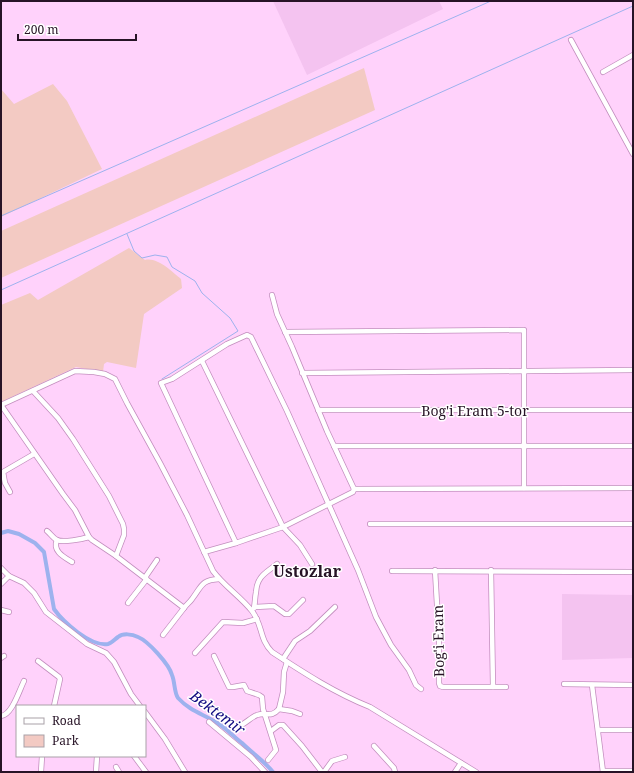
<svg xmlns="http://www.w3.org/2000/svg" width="634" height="773" font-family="'Noto Serif',serif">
  <rect width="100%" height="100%" fill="#ffd2fb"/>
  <g fill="#f4c3f0">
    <polygon points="273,1 439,1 443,9 307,75"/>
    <polygon points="562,594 633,595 633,658 562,660"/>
  </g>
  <g fill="#f3cac3">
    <polygon points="364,68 375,110 1,278 1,231"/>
    <polygon points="53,84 67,101 102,169 1,217 1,89 14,104"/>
    <path d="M129,248L145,260C158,257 172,272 181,279L182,288L144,314L136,368L107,362L104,364L103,372L76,367L1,402V305L30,293L38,300Z"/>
  </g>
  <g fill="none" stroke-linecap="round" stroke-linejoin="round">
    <g stroke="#9db2ee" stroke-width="1">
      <polyline points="1,216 491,1"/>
      <polyline points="127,234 134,251 142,258 155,255 167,257 172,267 195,281 202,293 230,318 238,331 162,379"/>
      <polyline points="1,290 633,6"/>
    </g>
    <path stroke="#9db2ee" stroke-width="4" d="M1,533L8,531L19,534L35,543L44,552L54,609C63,622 91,647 108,644C112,643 115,639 118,637C123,633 132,634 138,637C148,641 169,664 172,675C175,682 174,692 178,698C191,712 204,714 219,724C227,729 234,737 242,743C252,753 264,761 273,772"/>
    <g stroke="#c38ebe" stroke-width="6">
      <g id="minor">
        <polyline points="571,40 633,154"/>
        <polyline points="603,72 633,55"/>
        <polyline points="285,332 524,330 524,488"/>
        <polyline points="202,361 283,527 300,545 312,564"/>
        <polyline points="302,373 633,370"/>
        <polyline points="33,391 58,418 73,439 109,496 123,524 124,529 124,535 116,556"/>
        <path d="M1,405L75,371L94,372L105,374L115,379L127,403L160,463L187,515L213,571C224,586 240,596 252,611C263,625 259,639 272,652C304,673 335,693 370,707L476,772"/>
        <path d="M1,405L63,494L75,510L89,537L92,540L116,556L184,608C186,605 190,602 192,599C202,586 201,580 219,579"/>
        <polyline points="318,410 633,410"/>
        <polyline points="334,446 633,446"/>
        <polyline points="354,489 633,488"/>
        <polyline points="10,492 5,483 3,472 34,454"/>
        <polyline points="370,524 633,524"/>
        <path d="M47,531C50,533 53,538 57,540C63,543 82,539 89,537"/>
        <path d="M57,540C52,551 64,557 72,562"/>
        <polyline points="236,543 161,383 172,379 227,344 247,335 251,337 287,411 358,570 376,617 391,645 409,670 416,685 421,689"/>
        <polyline points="204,552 236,543 283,527 353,492 354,489 327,431 292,347 277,314 272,295"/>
        <polyline points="1,568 9,576 24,583 34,593 46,612 87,644 106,653 114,662 131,694 140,706"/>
        <polyline points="435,570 439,639 439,683 440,686 443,687 493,687 491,570"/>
        <polyline points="392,571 633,572"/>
        <polyline points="1,584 9,576"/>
        <polyline points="128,603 146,580 146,576 157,560"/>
        <polyline points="255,607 274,606 285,614 289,614 303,600"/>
        <path d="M254,608C255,603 255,597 256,592C257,576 266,573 277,564"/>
        <polyline points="1,610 9,612"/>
        <polyline points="163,635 184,608"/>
        <polyline points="195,653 223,622 243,623 257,619"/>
        <polyline points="214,656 229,687 233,687 244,685 247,691 259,695 262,697 263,709 276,750 268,760"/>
        <polyline points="1,658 4,656"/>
        <polyline points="283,659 295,641 310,631 335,607"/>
        <polyline points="38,661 59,677 60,679 54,706"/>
        <polyline points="564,684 633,685"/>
        <polyline points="592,685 603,772"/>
        <polyline points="493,687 506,687"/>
        <polyline points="279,709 283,692 284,672 287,662"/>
        <polyline points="145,712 165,739 185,772"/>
        <path d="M1,716C12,715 19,691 24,681"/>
        <polyline points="209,722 251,757 265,772"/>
        <path d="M243,724C248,721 252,717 257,715C267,712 271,718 279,709L292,711L300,714"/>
        <polyline points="598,730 633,730"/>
        <polyline points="271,731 279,725 283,725 302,746 322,772"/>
        <polyline points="374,746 394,768 395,772"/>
        <polyline points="134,756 146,772"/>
        <polyline points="116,767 119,772"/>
        <polyline points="603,771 633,771"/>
        <polyline points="41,772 42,756"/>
        <polyline points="96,772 97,756"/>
        <polyline points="324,772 332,761 345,757"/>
        <polyline points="455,772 461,763"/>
      </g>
    </g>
    <use href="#minor" stroke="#fff" stroke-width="4.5"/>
  </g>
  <g text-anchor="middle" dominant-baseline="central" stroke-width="3" stroke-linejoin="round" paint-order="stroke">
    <g font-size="14" fill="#271326" stroke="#fff">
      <text x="475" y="410">Bog'i Eram 5-tor</text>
      <text transform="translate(438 641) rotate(-91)">Bog'i Eram</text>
    </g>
    <g font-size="15" font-style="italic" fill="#120c82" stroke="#fff">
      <text transform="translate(218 712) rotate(36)">Bektemir</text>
    </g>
    <g font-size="16" font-weight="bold" fill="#271326" stroke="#fff">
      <text x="307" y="571">Ustozlar</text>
    </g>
  </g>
  <rect width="634" height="773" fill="none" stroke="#271326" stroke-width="4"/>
  <rect x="16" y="705" width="130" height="52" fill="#ffffff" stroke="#a9a1a8"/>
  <rect x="24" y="718" width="20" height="6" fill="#ffffff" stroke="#a9a1a8"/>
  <text x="52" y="725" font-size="12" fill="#271326">Road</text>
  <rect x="24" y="735" width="20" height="12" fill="#f3cac3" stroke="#a9a1a8"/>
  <text x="52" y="745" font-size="12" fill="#271326">Park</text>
  <path d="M18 34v6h118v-6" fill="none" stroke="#271326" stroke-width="2"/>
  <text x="24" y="34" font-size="12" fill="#271326" stroke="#ffffff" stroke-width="3" paint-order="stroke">200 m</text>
</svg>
